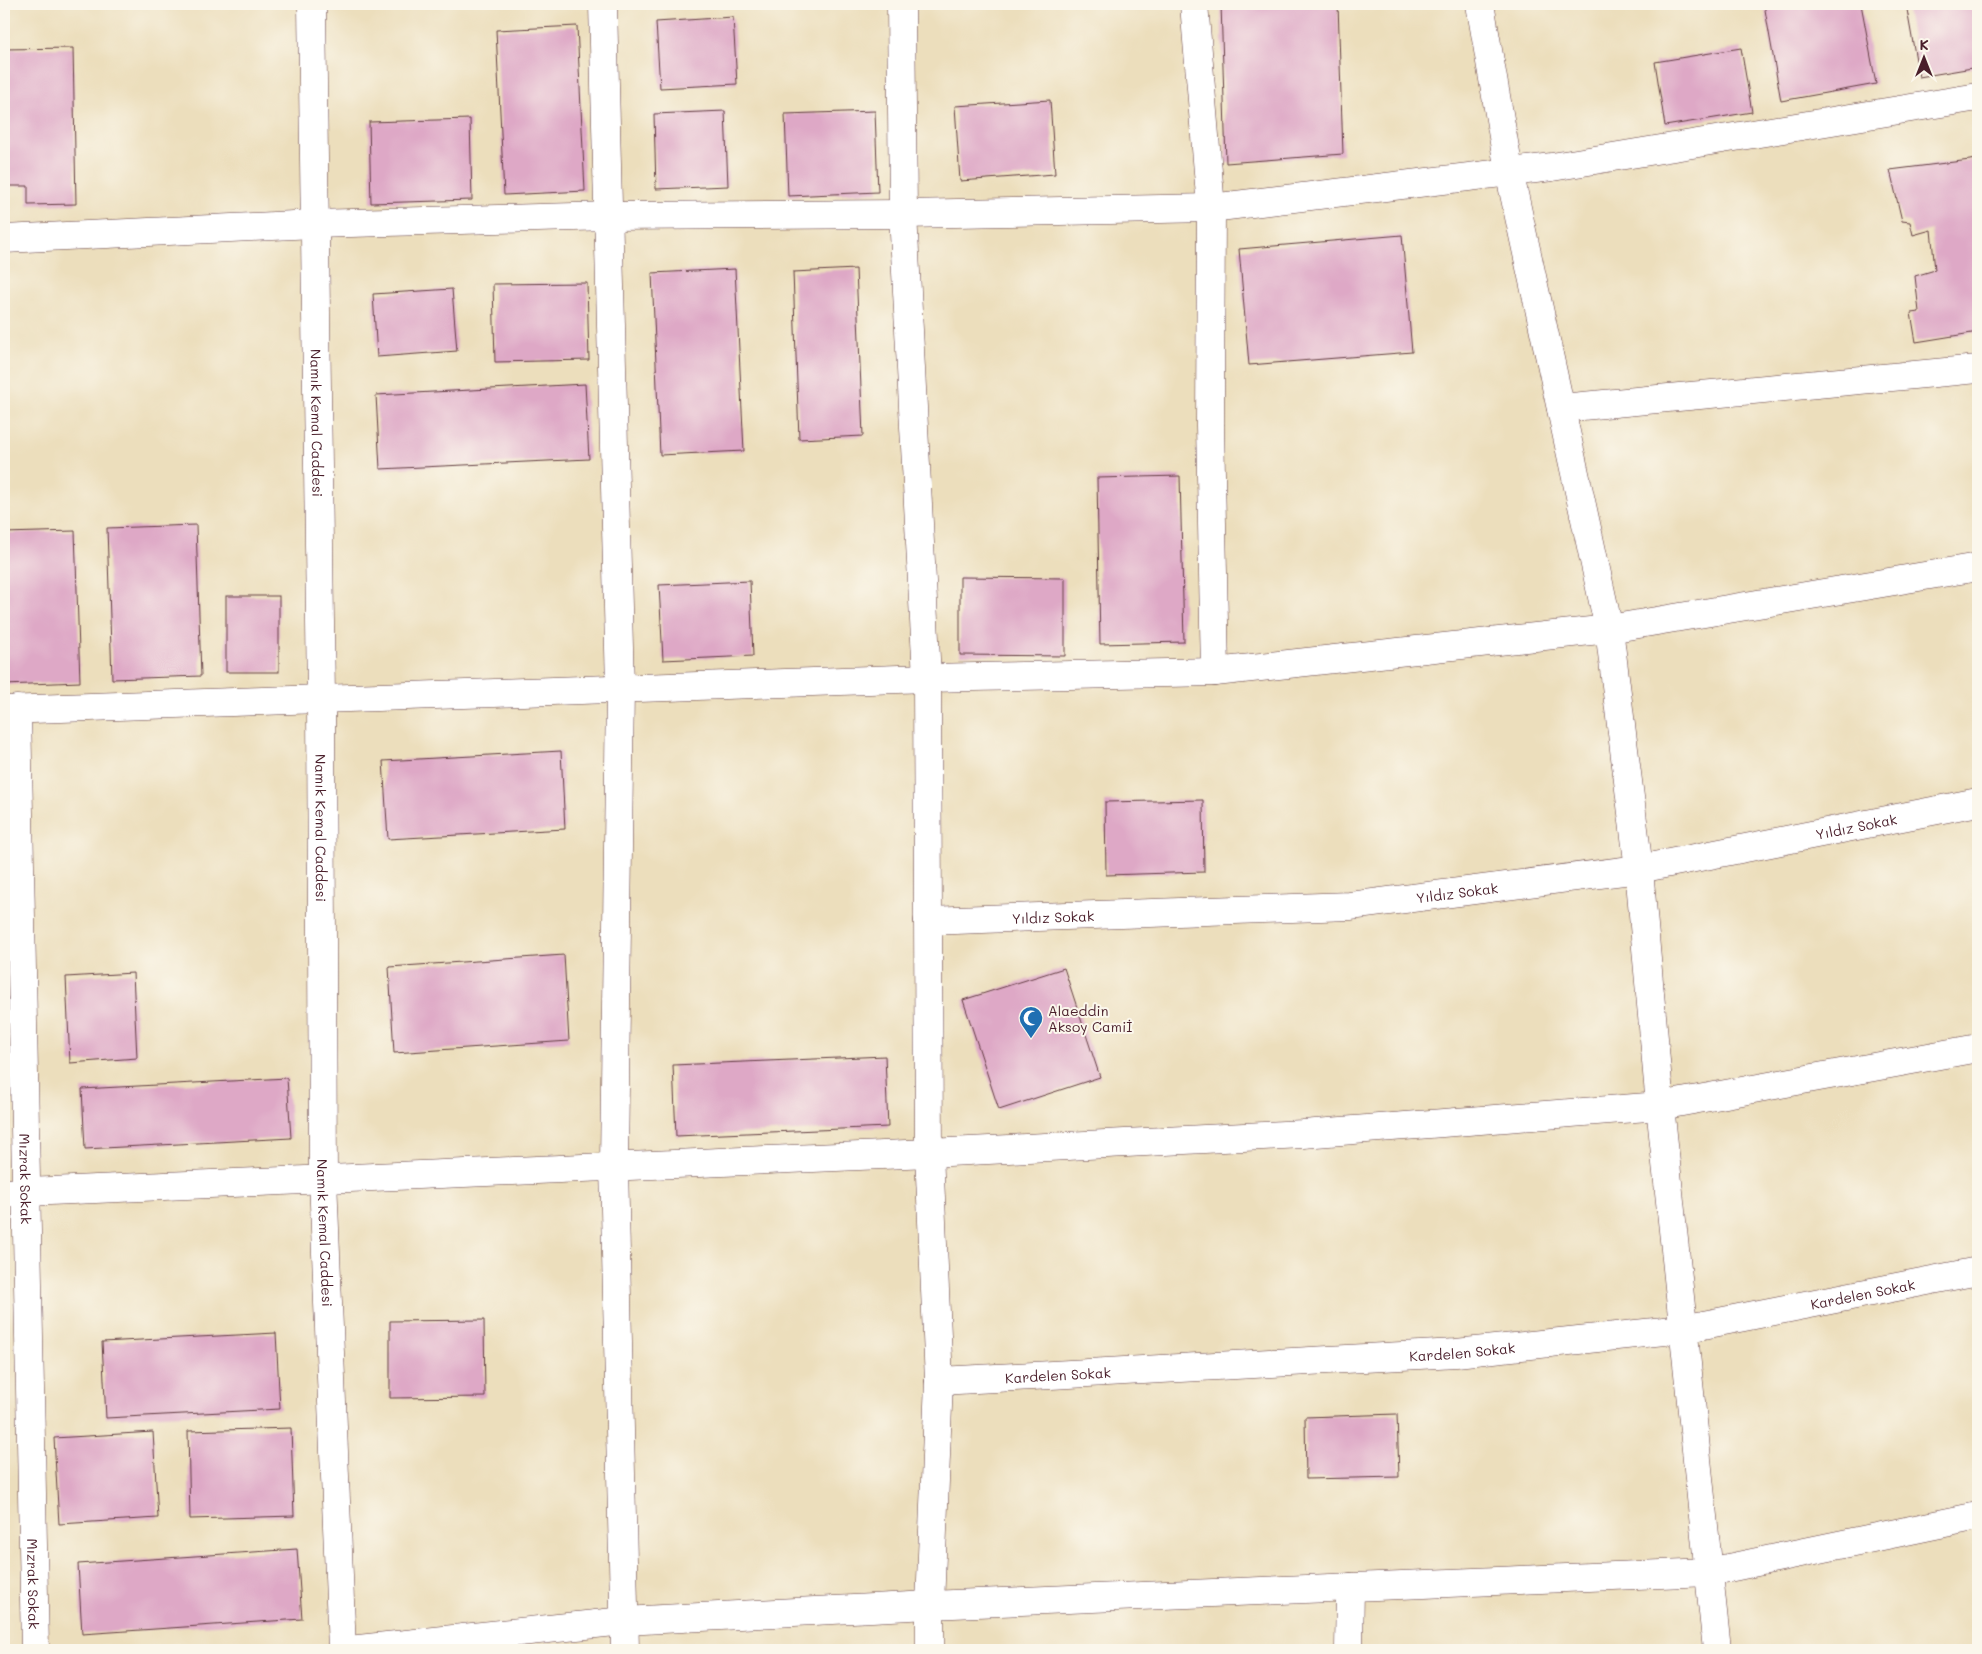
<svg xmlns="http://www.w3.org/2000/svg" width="1982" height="1654" font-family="Mali,sans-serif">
  <rect width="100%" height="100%" fill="#fbf7ec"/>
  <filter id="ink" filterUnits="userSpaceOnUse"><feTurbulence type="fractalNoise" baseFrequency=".02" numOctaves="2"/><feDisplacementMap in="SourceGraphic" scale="10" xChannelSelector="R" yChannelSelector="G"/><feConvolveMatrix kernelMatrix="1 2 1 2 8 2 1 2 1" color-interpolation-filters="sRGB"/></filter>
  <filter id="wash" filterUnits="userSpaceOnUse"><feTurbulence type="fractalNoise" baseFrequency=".0096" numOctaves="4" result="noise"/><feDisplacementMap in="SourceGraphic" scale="20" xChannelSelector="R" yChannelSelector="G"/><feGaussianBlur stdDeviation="1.12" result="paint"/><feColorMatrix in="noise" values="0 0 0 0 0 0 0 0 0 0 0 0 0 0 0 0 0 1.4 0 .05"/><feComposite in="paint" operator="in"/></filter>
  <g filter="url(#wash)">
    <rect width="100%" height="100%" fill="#ecdebc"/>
    <g id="blocks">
      <g fill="#dea8c6">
        <polygon points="1221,4 1338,4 1343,154 1226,163"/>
        <polygon points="1764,4 1861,4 1876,84 1781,101"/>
        <polygon points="1906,4 1978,4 1978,67 1919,77"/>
        <polygon points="733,17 737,84 660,88 656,22"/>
        <polygon points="577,26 585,191 504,195 496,30"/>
        <polygon points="73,48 76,204 28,205 28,186 4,186 4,49"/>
        <polygon points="1741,48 1752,112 1665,126 1655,62"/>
        <polygon points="1050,100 1055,174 960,181 955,106"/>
        <polygon points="725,111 728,186 656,189 654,114"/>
        <polygon points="875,111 878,192 788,196 785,114"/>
        <polygon points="470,119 472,200 371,203 369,122"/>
        <polygon points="1978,159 1978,332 1916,342 1911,313 1919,312 1915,276 1935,270 1931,230 1913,235 1910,222 1902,221 1890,170"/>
        <polygon points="1402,235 1412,352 1249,365 1239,249"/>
        <polygon points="735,269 744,451 660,455 652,273"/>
        <polygon points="856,269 863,436 799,439 793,272"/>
        <polygon points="587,283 589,360 495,362 493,284"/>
        <polygon points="452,289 457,351 377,357 373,294"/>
        <polygon points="585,384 589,459 380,469 376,395"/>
        <polygon points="1180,476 1184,642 1100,644 1097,478"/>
        <polygon points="196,525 201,676 112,679 107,528"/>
        <polygon points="75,531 80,682 4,685 4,533"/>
        <polygon points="960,577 1065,578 1065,656 960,655"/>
        <polygon points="750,581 753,656 663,660 659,585"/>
        <rect x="226" y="596" width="53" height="76"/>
        <polygon points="561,751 565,829 388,839 383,761"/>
        <polygon points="1203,800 1204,872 1106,875 1105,802"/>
        <polygon points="564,955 569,1041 394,1053 389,967"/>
        <polygon points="1064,968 1100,1077 999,1110 963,1000"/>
        <polygon points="133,973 137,1058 70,1063 66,977"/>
        <polygon points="885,1056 888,1127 676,1136 673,1065"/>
        <polygon points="287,1078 291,1138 85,1149 82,1089"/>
        <polygon points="484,1320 485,1397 390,1398 390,1321"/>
        <polygon points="276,1333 280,1409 106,1418 102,1342"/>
        <polygon points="1397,1414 1399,1477 1306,1479 1305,1417"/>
        <polygon points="291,1428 294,1516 190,1519 188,1431"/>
        <polygon points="153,1432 158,1518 59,1524 54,1438"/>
        <polygon points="297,1549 302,1619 82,1634 78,1564"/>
      </g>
    </g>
  </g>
  <g filter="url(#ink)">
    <use href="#blocks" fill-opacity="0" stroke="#623c41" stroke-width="1"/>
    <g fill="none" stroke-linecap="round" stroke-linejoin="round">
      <g stroke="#623c41" stroke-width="29">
        <g id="minor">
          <path id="s1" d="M312,4L321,698L323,1179L342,1650"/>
          <polyline points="603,4 620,688 614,1165 625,1650"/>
          <polyline points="901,4 903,214 927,678 929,1153 939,1381 930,1605 930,1650"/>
          <polyline points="1194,4 1211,208 1210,425 1215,672"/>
          <polyline points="1480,4 1509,171 1609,629 1639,869 1660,1106 1717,1650"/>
          <polyline points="4,239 314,224 610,216 903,214 1211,208 1552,167 1978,97"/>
          <polyline points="1561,408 1978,369"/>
          <path id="s2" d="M17,709L35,1650"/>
          <polyline points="4,710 927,678 1215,672 1609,629 1978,567"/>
          <path id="s3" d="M928,921L1350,906L1639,869L1978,802"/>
          <polyline points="4,1193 929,1153 1303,1134 1660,1106 1978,1048"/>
          <path id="s4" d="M939,1381L1456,1353L1683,1329L1978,1271"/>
          <polyline points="349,1650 624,1621 930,1605 1709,1572 1978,1516"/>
          <polyline points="1349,1650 1350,1587"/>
        </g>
      </g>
      <use href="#minor" stroke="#fff" stroke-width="28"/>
    </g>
  </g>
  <defs>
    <g id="mosque-pin" transform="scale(1.25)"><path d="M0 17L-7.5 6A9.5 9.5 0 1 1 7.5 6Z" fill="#1f6fb2" stroke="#fbf7ec"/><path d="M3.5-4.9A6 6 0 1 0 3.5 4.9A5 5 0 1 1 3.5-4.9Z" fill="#fff"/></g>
  </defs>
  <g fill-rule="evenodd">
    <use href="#mosque-pin" x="1031" y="1018"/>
  </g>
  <g text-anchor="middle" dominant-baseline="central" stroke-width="4" stroke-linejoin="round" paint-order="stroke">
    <g font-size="14" fill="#4a1f2b" stroke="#fbf7ec">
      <text stroke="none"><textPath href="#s1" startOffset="419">Namık Kemal Caddesi</textPath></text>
      <text stroke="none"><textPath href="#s3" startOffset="935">Yıldız Sokak</textPath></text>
      <text stroke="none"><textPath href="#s1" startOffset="824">Namık Kemal Caddesi</textPath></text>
      <text stroke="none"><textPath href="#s3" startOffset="530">Yıldız Sokak</textPath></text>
      <text stroke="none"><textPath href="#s3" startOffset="125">Yıldız Sokak</textPath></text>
      <text stroke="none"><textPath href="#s2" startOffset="470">Mızrak Sokak</textPath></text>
      <text stroke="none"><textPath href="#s1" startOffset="1229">Namık Kemal Caddesi</textPath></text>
      <text stroke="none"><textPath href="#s4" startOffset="929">Kardelen Sokak</textPath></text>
      <text stroke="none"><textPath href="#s4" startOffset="524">Kardelen Sokak</textPath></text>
      <text stroke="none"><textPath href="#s4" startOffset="119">Kardelen Sokak</textPath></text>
      <text stroke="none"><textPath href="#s2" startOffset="875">Mızrak Sokak</textPath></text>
    </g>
    <g font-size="14" fill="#4a1f2b" stroke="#fbf7ec" text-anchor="start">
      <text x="1048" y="1010">Alaeddin<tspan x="1048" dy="16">Aksoy Camiİ</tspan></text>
    </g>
  </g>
  <rect width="1982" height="1654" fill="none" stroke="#fbf7ec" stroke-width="20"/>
  <g transform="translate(1924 58)" stroke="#fbf7ec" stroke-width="4" paint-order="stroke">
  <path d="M0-4L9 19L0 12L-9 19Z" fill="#4a1f2b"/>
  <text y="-8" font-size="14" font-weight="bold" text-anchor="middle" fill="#4a1f2b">K</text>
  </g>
</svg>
